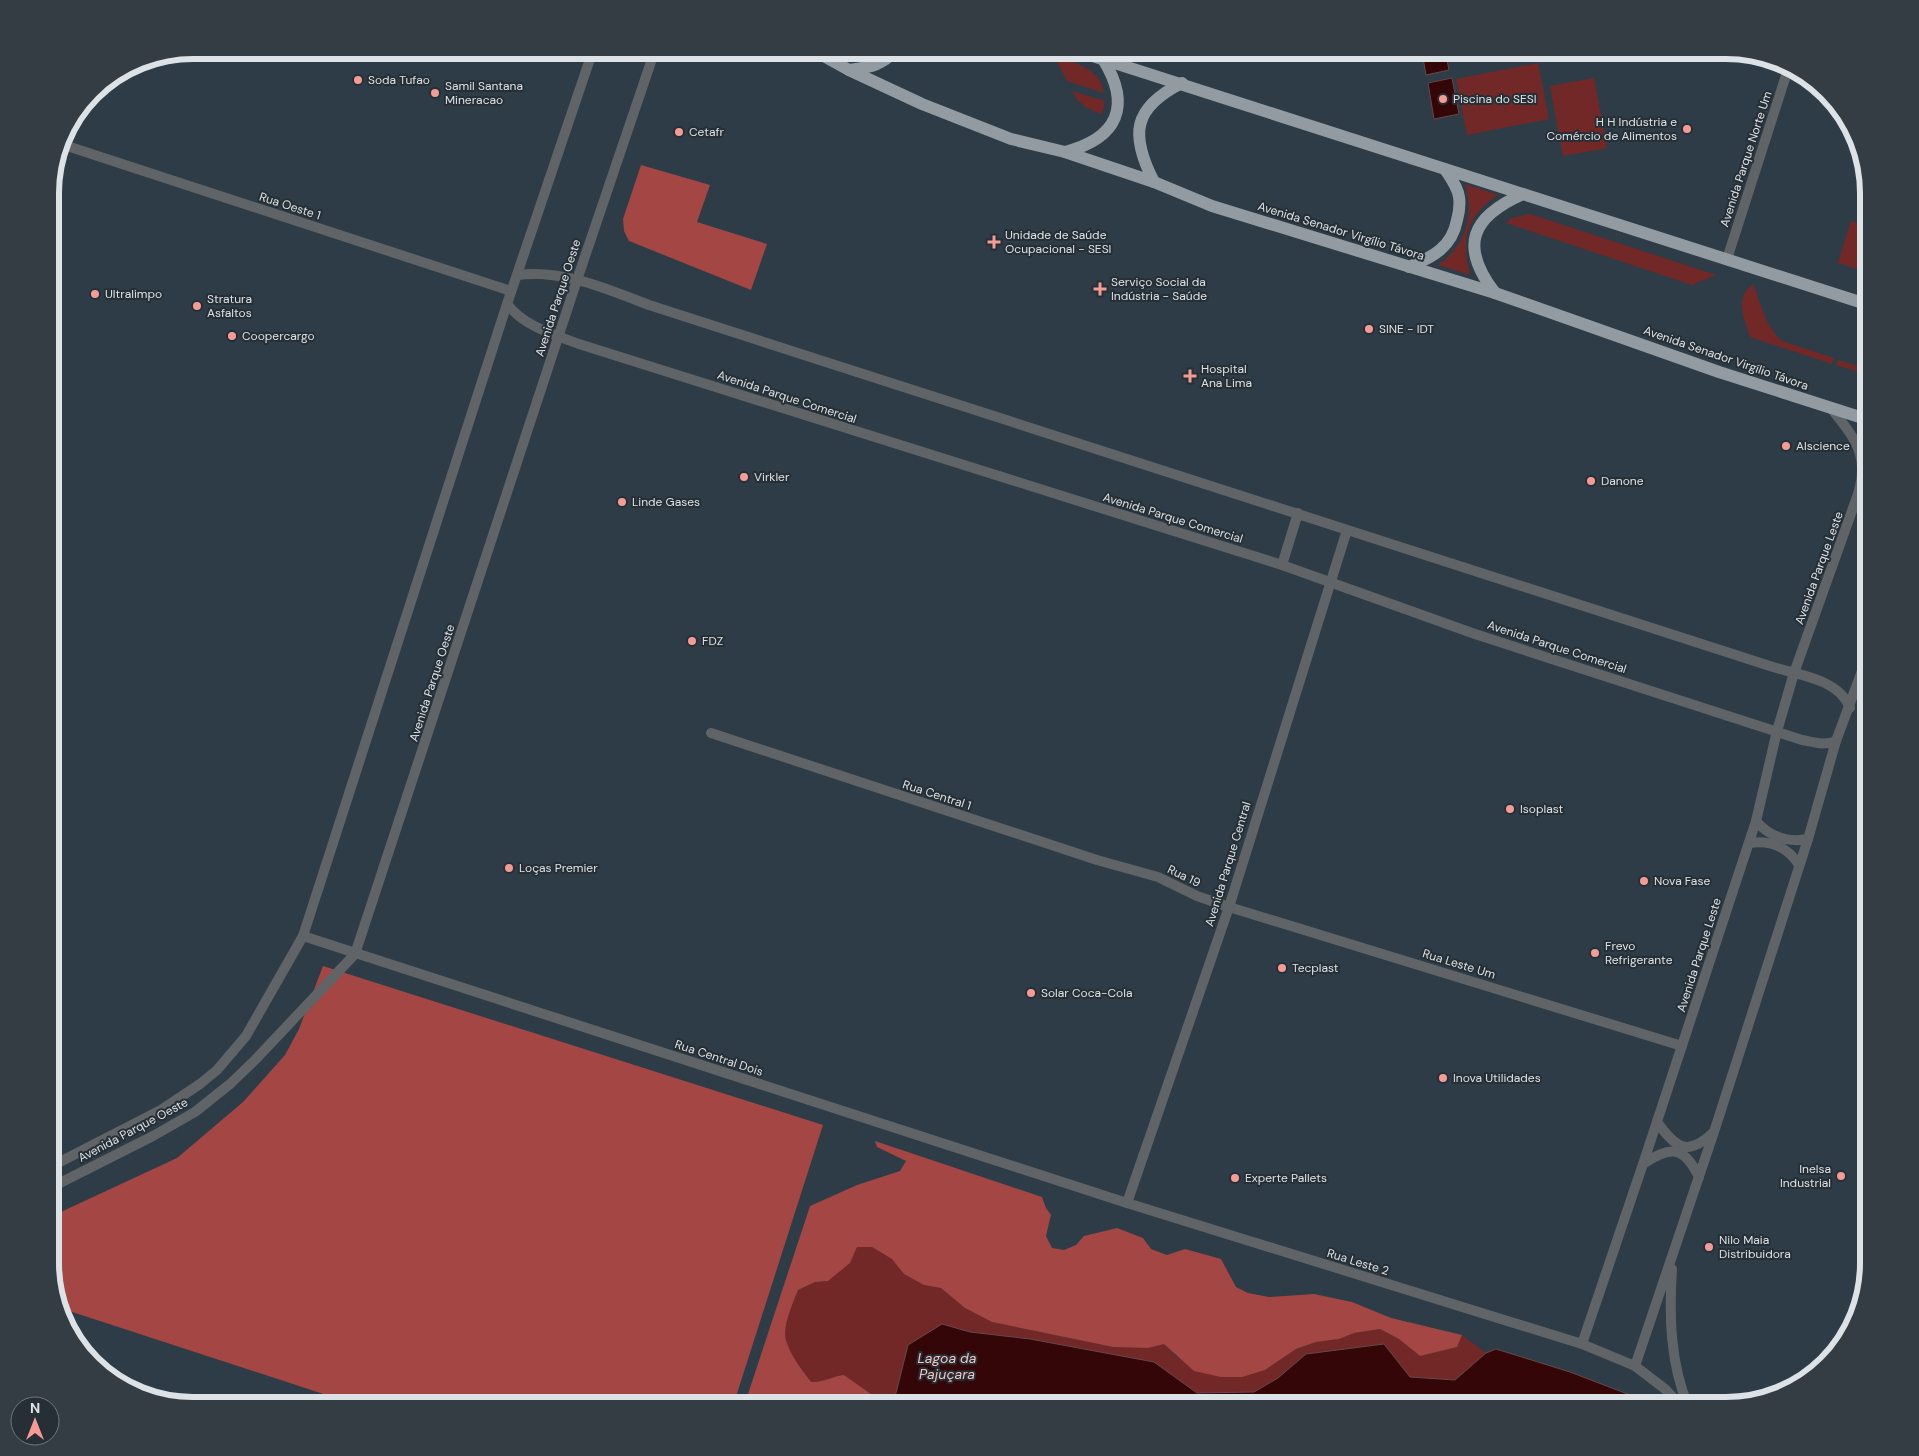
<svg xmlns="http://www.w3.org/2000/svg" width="1919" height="1456" font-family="'DM Sans',sans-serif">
  <rect width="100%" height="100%" fill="#252f35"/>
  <polygon fill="#2d3c46" points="193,50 1727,50 1773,58 1813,80 1854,130 1869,192 1869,1264 1861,1310 1839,1350 1789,1391 1726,1406 192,1406 146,1398 106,1376 65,1327 50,1272 50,183 65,129 98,86 138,61"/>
  <g fill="#732828">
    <path d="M1054,56C1074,63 1100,67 1104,93L1067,81Z"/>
    <polygon points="1538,63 1549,119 1467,135 1456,79"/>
    <polygon points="1594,78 1607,148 1563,156 1550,86"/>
    <path d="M1072,91L1105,101L1102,114C1088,109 1079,105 1072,91Z"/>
    <path d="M1465,184L1498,195C1466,216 1461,239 1470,275L1438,265C1465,247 1475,216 1465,184Z"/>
    <polygon points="1530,214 1716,275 1692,285 1506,223 1512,218"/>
    <polygon points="1851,221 1869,227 1869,273 1838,263"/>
    <path d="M1753,284C1761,304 1766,328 1782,341L1834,358L1832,364L1750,337C1744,317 1734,299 1753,284Z"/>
    <polygon points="1838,360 1869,369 1869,375 1836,365"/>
    <path d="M857,1247H872L892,1259L904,1274L924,1285L941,1288L965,1308L992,1322L1113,1347L1148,1348L1164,1344L1178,1358L1265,1370L1296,1349L1316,1342L1339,1339L1354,1333L1380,1329L1399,1339L1420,1356L1457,1347L1462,1335L1486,1353L1455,1380L1410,1377L1383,1344L1306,1354L1278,1378L1254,1392L1197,1393L1154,1362L1030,1339L970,1332L942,1324L895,1397L896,1406H869L871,1394L844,1375C833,1376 822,1383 811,1382C802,1370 790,1355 786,1340C782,1327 793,1303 798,1290L815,1282L828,1281L850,1263Z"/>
  </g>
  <g fill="#a34644">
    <polygon points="641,165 710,185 697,222 767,244 751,290 629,241 624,231 623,219"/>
    <polygon points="323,966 823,1125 733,1406 360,1406 60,1308 50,1272 50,1217 177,1158 243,1102 285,1055 299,1029"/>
    <path d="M875,1141L1042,1197L1046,1208L1051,1215L1046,1236L1052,1248L1064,1250L1076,1245L1084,1236L1117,1228L1143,1238L1151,1249L1167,1255L1185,1249L1221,1259L1236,1287L1248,1293L1269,1297L1314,1294L1352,1302L1391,1318L1462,1335L1457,1347L1420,1356L1399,1339L1380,1329L1354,1333L1339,1339L1316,1342L1296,1349L1265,1370L1242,1377H1221L1194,1371L1164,1344L1148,1348L1113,1347L992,1322L965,1308L941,1288L924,1285L904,1274L892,1259L872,1247H857L850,1263L828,1281L815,1282L798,1290C793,1303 782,1327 786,1340C790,1355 802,1370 811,1382C822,1383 833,1376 844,1375L871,1394L869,1406H744L810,1206L857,1185L900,1171L906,1161L877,1147Z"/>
  </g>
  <g fill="#350608" stroke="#67484b">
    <polygon points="1433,50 1445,50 1449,70 1426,75 1422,52"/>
    <polygon points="1452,78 1459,114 1434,119 1428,83"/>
    <polygon points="942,1324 970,1332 1030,1339 1154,1362 1197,1393 1254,1392 1278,1378 1306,1354 1384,1344 1410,1377 1455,1380 1486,1353 1496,1349 1570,1372 1651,1403 1654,1406 896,1406 895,1397 908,1345"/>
  </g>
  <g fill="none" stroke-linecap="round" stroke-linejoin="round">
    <g stroke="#606467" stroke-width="10">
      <polyline points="61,144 511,291"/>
      <polyline points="1727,259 1789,66"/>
      <path d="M517,275C563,269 607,289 649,305L1773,667C1799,675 1839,679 1850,708"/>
      <path d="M507,304C525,327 553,334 579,344L1282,565L1475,634L1802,740C1814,742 1824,746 1836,741"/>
      <polyline points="1282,565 1298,513"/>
      <polyline points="711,733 1097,860 1158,877 1197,896 1229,907 1682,1046"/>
      <path d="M1756,821C1770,837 1787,843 1808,839"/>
      <path d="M1749,843C1770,840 1788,847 1799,865"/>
      <polyline points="303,936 1127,1203 1582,1344 1635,1366 1665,1389 1681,1406"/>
      <path d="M1657,1122C1676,1148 1687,1157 1713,1133"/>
      <path d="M1643,1164C1671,1145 1684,1146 1699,1177"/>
      <polyline points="50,1167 161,1110 200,1084 217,1070 246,1036 303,936 507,304 593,50"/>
      <polyline points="50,1188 153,1136 195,1112 230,1084 255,1060 355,954 577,280 655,50"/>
      <polyline points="1127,1203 1229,907 1347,530"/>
      <path d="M1672,1269C1669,1316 1670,1362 1688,1406"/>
      <path d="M1582,1344L1643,1164L1756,821L1777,731L1794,673L1858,494C1860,487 1862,478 1862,470C1863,445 1845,426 1830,407"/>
      <polyline points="1635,1366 1714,1132 1808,839 1836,741 1869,652"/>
    </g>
    <g stroke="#919ba1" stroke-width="12">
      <polyline points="813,50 849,70 922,104 1011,139 1065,152 1154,182 1212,206 1495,293 1719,372 1869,420"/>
      <polyline points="1074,50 1869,305"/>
      <path d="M849,70C870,67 881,66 896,50"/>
      <path d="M1065,152C1118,138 1132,106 1103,59"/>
      <path d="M1154,182C1130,135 1132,108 1182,83"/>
      <path d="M1409,267C1433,257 1452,247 1457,220C1459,213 1460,204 1459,197C1458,187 1450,177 1445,169"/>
      <path d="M1495,293C1459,246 1471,217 1523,194"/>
    </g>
  </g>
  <g fill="#f59b96" stroke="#252f35" stroke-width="2">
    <circle cx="358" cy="80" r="5"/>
    <circle cx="435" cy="93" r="5"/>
    <circle cx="1443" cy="99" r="5"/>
    <circle cx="1687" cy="129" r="5"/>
    <circle cx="679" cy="132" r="5"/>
    <path d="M991.5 234.5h5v5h5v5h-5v5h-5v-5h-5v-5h5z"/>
    <path d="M1097.5 281.5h5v5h5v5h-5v5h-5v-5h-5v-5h5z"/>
    <circle cx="95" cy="294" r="5"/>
    <circle cx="197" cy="306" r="5"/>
    <circle cx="1369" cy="329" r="5"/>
    <circle cx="232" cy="336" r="5"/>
    <path d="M1187.5 368.5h5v5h5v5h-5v5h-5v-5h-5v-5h5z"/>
    <circle cx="1786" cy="446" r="5"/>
    <circle cx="744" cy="477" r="5"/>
    <circle cx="1591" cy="481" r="5"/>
    <circle cx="622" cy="502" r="5"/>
    <circle cx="692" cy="641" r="5"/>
    <circle cx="1510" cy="809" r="5"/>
    <circle cx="509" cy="868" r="5"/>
    <circle cx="1644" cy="881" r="5"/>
    <circle cx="1595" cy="953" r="5"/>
    <circle cx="1282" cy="968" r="5"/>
    <circle cx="1031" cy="993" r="5"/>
    <circle cx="1443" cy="1078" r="5"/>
    <circle cx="1841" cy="1176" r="5"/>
    <circle cx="1235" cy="1178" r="5"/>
    <circle cx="1709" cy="1247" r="5"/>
  </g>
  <g text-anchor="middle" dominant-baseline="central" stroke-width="4" stroke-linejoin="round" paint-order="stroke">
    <g font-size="12" fill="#dce2e6" stroke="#252f35" text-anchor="start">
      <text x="368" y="80">Soda Tufao</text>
      <text x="445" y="86">Samil Santana<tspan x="445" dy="14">Mineracao</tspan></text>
      <text x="1453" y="99">Piscina do SESI</text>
      <text x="1677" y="122" text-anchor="end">H H Indústria e<tspan x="1677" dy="14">Comércio de Alimentos</tspan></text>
      <text x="689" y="132">Cetafr</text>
      <text x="1005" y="235">Unidade de Saúde<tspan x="1005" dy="14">Ocupacional - SESI</tspan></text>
      <text x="1111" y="282">Serviço Social da<tspan x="1111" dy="14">Indústria - Saúde</tspan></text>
      <text x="105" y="294">Ultralimpo</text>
      <text x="207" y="299">Stratura<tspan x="207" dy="14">Asfaltos</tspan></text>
      <text x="1379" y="329">SINE - IDT</text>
      <text x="242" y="336">Coopercargo</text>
      <text x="1201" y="369">Hospital<tspan x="1201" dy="14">Ana Lima</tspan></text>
      <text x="1796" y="446">Alscience</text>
      <text x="754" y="477">Virkler</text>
      <text x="1601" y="481">Danone</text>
      <text x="632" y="502">Linde Gases</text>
      <text x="702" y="641">FDZ</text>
      <text x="1520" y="809">Isoplast</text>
      <text x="519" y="868">Loças Premier</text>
      <text x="1654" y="881">Nova Fase</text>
      <text x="1605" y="946">Frevo<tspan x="1605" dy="14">Refrigerante</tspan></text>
      <text x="1292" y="968">Tecplast</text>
      <text x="1041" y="993">Solar Coca-Cola</text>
      <text x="1453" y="1078">Inova Utilidades</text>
      <text x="1831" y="1169" text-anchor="end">Inelsa<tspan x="1831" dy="14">Industrial</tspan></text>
      <text x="1245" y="1178">Experte Pallets</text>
      <text x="1719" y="1240">Nilo Maia<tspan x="1719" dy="14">Distribuidora</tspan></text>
    </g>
    <g font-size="12" fill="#dce2e6" stroke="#252f35">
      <text transform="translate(1746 159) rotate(-72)">Avenida Parque Norte Um</text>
      <text transform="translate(290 206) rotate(18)">Rua Oeste 1</text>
      <text transform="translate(1341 231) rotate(17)">Avenida Senador Virgílio Távora</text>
      <text transform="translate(558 298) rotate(-72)">Avenida Parque Oeste</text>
      <text transform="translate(1726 358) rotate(19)">Avenida Senador Virgílio Távora</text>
      <text transform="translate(787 397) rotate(18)">Avenida Parque Comercial</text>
      <text transform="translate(1173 518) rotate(17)">Avenida Parque Comercial</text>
      <text transform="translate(1819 568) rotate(-70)">Avenida Parque Leste</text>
      <text transform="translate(1557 647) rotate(18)">Avenida Parque Comercial</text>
      <text transform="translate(432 683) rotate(-72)">Avenida Parque Oeste</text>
      <text transform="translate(937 795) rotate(18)">Rua Central 1</text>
      <text transform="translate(1228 864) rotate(-73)">Avenida Parque Central</text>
      <text transform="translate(1184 876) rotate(26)">Rua 19</text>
      <text transform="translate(1699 955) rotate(-72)">Avenida Parque Leste</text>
      <text transform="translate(1459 964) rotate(17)">Rua Leste Um</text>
      <text transform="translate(719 1058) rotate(18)">Rua Central Dois</text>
      <text transform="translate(133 1130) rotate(-28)">Avenida Parque Oeste</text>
      <text transform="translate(1358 1262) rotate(17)">Rua Leste 2</text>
    </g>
    <g font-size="14" font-style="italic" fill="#f8c3bf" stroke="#252f35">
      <text x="947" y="1358">Lagoa da<tspan x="947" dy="16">Pajuçara</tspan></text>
    </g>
  </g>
  <path d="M0 0H1919V1456H0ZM193 59H1726A134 134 0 0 1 1860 193V1263A134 134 0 0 1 1726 1397H193A134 134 0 0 1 59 1263V193A134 134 0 0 1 193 59Z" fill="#343d43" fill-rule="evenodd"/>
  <path fill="none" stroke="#dce2e6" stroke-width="6" d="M193 59H1726A134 134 0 0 1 1860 193V1263A134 134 0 0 1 1726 1397H193A134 134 0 0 1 59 1263V193A134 134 0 0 1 193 59Z"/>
  <g transform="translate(35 1421)"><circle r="24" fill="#252f35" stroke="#6e777c"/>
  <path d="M0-4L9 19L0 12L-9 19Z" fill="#f59b96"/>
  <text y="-8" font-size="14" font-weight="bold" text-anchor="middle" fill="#dce2e6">N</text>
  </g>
</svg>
